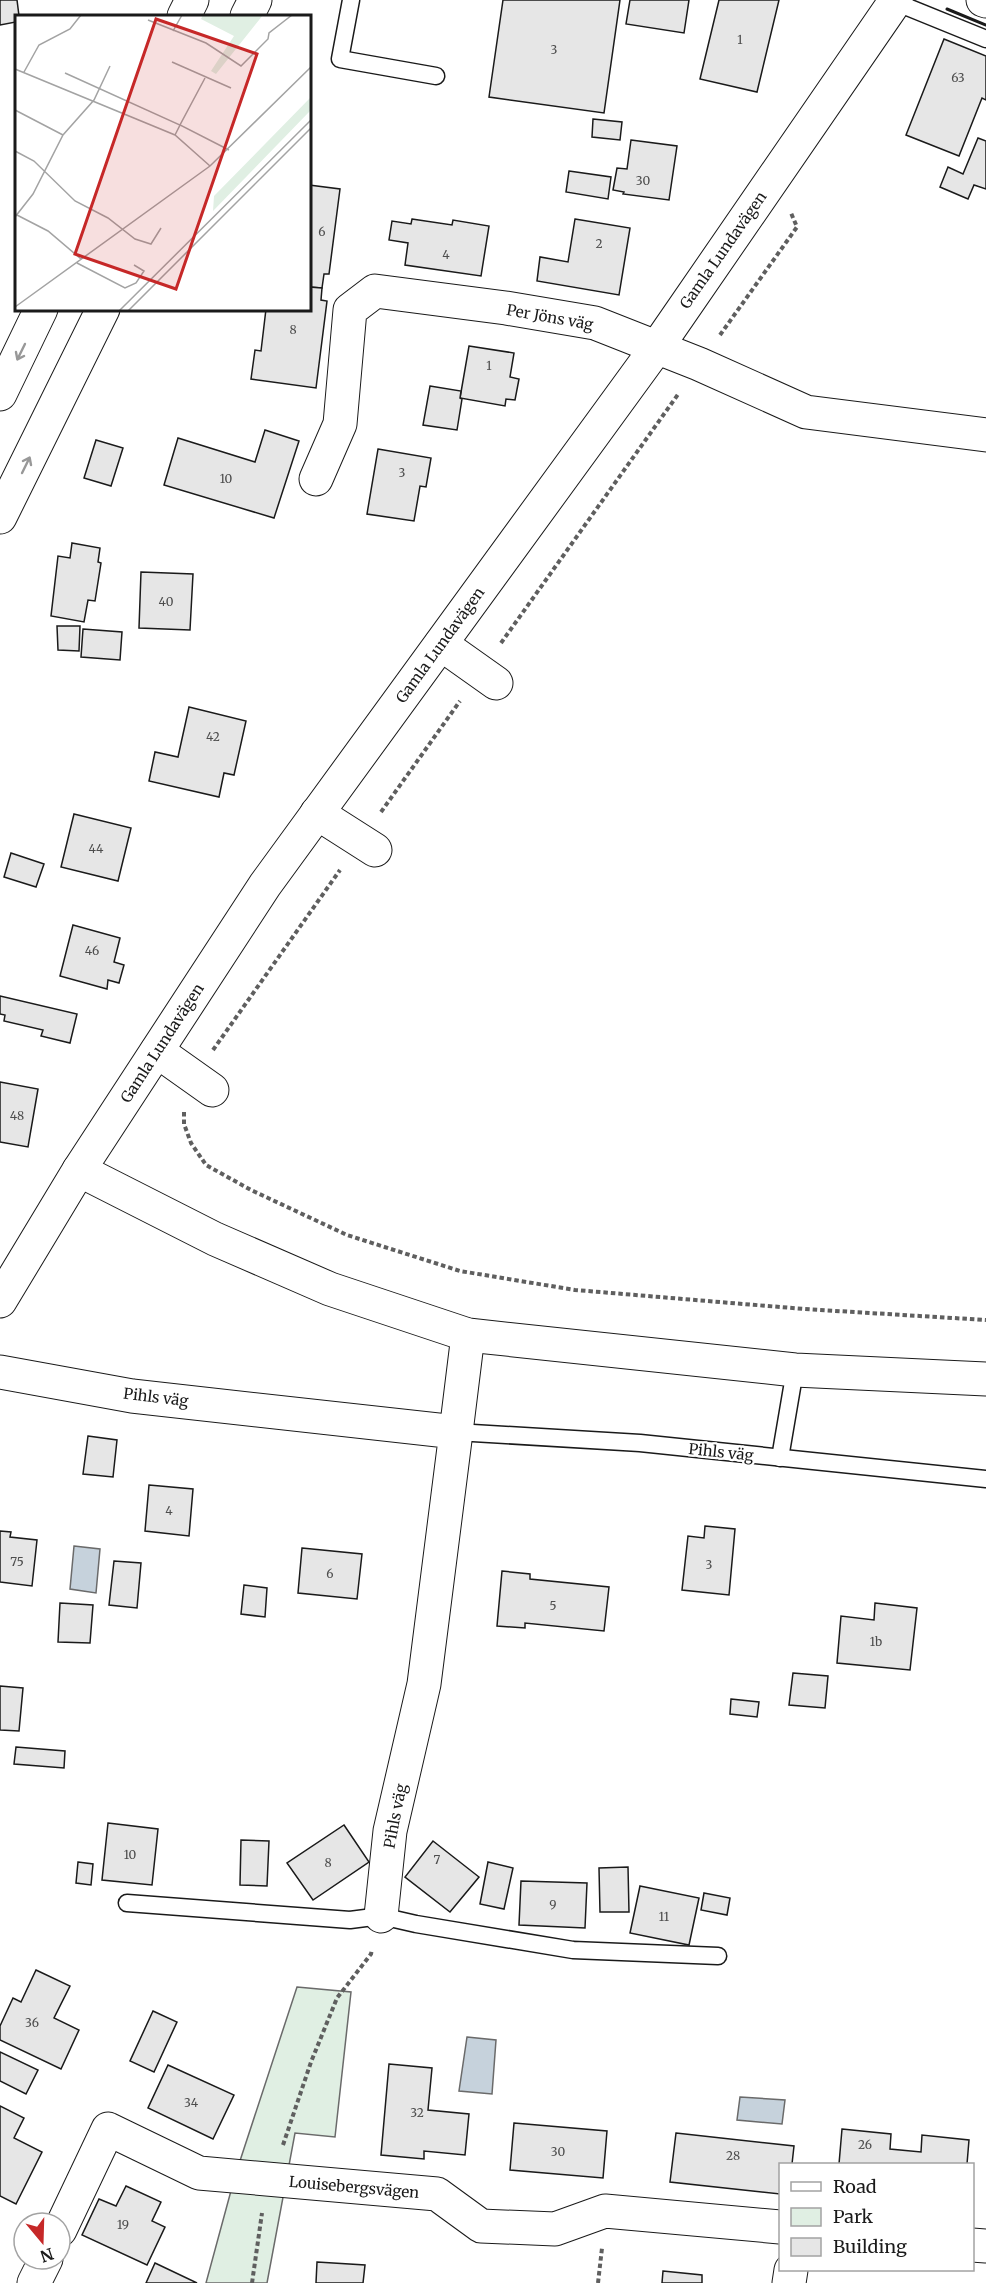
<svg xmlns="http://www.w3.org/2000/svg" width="986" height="2283" font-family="Merriweather,serif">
  <rect width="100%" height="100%" fill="#fff"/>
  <polygon fill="#e0efe3" stroke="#6a6a6a" stroke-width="1.5" points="297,1987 351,1992 335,2137 295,2133 267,2283 206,2283 235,2176"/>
  <g fill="#c6d2dc" stroke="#6a6a6a" stroke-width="1.5">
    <polygon points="74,1546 100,1549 96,1593 70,1589"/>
    <polygon points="467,2037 496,2040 492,2094 459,2091"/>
    <polygon points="740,2097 785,2100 782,2124 737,2120"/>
  </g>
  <g fill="#e6e6e6" stroke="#1a1a1a" stroke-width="1.5">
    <polygon points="0,0 17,0 19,16 16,16 16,22 0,25"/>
    <polygon points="503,0 620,0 604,113 489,97"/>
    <polygon points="630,0 689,0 684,33 626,24"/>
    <polygon points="719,0 779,0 757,92 700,79"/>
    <polygon points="944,39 986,56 986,100 982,98 959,156 906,135"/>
    <polygon points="593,119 622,122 620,140 592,137"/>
    <polygon points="978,138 986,141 986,189 974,185 968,199 940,187 948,167 963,174"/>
    <polygon points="631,140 677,146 669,200 623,194 624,192 613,190 617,168 627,169"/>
    <polygon points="569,171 611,177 608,199 566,192"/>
    <polygon points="309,185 340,189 329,274 324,274 322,288 309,287"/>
    <polygon points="412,219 452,225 453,220 489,226 481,276 405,265 408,243 389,240 392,221 411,224"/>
    <polygon points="575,219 630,228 619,295 537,281 540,257 568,262"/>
    <polygon points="309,287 322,288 321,300 327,301 316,388 251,379 255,350 261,351 266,309 309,309"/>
    <polygon points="469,346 514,353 510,377 519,379 515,400 506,399 505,406 460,398"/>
    <polygon points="430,386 461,391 460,398 462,399 457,430 423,425"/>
    <polygon points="265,430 299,441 274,518 164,485 178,438 255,462"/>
    <polygon points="96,440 123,448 111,486 84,478"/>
    <polygon points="378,449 431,458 426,487 420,486 414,521 367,514"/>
    <polygon points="72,543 100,548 98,562 101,563 95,601 88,600 84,622 51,616 58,556 70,558"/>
    <polygon points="141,572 193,574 190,630 139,628"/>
    <polygon points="57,626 80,626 79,651 58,650"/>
    <polygon points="83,629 122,632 120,660 81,657"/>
    <polygon points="189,707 246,721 234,775 224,773 219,797 149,781 155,752 178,757"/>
    <polygon points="74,814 131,828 118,881 61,867"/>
    <polygon points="11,853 44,864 36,887 4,877"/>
    <polygon points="73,925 120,938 114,962 124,965 119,983 108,980 107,989 60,976"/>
    <polygon points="0,996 77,1014 70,1043 41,1036 43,1030 4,1021 5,1015 0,1014"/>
    <polygon points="0,1082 38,1089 28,1147 0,1142"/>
    <polygon points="88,1436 117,1440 113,1477 83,1474"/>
    <polygon points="149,1485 193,1489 189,1536 145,1531"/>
    <polygon points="705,1526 735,1529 729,1595 682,1590 688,1536 704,1538"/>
    <polygon points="0,1531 11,1532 10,1537 37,1540 32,1586 0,1582"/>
    <polygon points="302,1548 362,1554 357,1599 298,1593"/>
    <polygon points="114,1561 141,1563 137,1608 109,1605"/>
    <polygon points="502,1571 530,1574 530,1579 609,1587 604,1631 525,1623 525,1628 497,1626"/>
    <polygon points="244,1585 267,1588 265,1617 241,1614"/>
    <polygon points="60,1603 93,1605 90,1643 58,1642"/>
    <polygon points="875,1603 917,1608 910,1670 837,1663 841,1616 874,1620"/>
    <polygon points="793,1673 828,1676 825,1708 789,1705"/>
    <polygon points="0,1686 23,1688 19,1731 0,1730"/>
    <polygon points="731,1699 759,1702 757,1717 730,1714"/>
    <polygon points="16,1747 65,1751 64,1768 14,1764"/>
    <polygon points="108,1823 158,1829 152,1885 102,1880"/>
    <polygon points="344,1825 369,1862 313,1900 287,1863"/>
    <polygon points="241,1840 269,1841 267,1886 240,1885"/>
    <polygon points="433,1841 479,1877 450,1912 405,1877"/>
    <polygon points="78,1862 93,1864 91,1885 76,1883"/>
    <polygon points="488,1862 513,1868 504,1909 480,1904"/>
    <polygon points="628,1867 629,1912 600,1912 599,1868"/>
    <polygon points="521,1881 587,1883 585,1928 519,1925"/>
    <polygon points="640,1886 699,1898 689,1945 630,1933"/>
    <polygon points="704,1893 730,1898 727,1915 701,1910"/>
    <polygon points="36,1970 70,1986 54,2018 79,2030 61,2069 0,2040 0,2026 13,1998 21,2002"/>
    <polygon points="153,2011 177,2022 154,2072 130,2061"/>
    <polygon points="0,2052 38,2070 26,2094 0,2081"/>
    <polygon points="389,2064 432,2068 428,2110 469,2114 465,2155 424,2151 424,2159 381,2155"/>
    <polygon points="168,2065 234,2095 213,2139 148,2108"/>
    <polygon points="0,2106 24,2118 14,2138 42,2152 16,2204 0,2196"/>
    <polygon points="514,2123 607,2131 603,2178 510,2170"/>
    <polygon points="842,2129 891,2134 890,2149 921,2152 922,2135 969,2140 967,2164 839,2164"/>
    <polygon points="676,2133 794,2146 792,2164 780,2164 780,2194 670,2182"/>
    <polygon points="126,2186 161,2202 152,2221 165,2227 147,2265 82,2235 99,2199 116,2206"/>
    <polygon points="317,2262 365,2265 363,2283 316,2283"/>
    <polygon points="155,2263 197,2283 146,2283"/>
    <polygon points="663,2271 702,2275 702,2283 662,2283"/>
  </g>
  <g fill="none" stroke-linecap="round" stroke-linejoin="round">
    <g stroke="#1a1a1a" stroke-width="19">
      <g id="lane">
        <polyline points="351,0 340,59 436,76"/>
        <polyline points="895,2 986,39"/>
        <polyline points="456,1432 640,1443 986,1479"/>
        <polyline points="780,1458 795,1370"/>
        <polyline points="127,1903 350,1920 381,1916 416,1924 573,1950 718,1956"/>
      </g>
    </g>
    <g stroke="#1a1a1a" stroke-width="35">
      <g id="street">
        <polyline points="983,0 986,1"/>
        <polyline points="316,479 340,424 350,310 375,291 506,308 595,323 699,364 806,412 986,435"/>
        <polyline points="441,644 496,683"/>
        <polyline points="317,813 375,850"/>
        <polyline points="157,1051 212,1090"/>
        <polyline points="79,1170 215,1239 330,1289 468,1335 795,1370 986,1379"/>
        <polyline points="0,1301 79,1170 265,885 657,347 896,0"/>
        <polyline points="0,1372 132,1396 456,1432 424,1684 390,1831 381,1916"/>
        <polyline points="456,1432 468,1335"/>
        <polyline points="60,2230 108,2129 199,2173 437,2194 481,2226 555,2229 605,2211 780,2227"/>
        <polyline points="972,2245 986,2246"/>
        <polyline points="34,2283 46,2259"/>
        <polyline points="789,2283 791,2270"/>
      </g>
    </g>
    <g stroke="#1a1a1a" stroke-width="35">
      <g id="highway">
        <polyline points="184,16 192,0"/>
        <polyline points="247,16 255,0"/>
        <polyline points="0,394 41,309"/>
        <polyline points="0,517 103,309"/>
      </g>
    </g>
    <g stroke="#5f5f5f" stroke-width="4" stroke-dasharray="4.5 3" stroke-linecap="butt">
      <polyline points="720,335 797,227 791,213"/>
      <polyline points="501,643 679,393"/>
      <polyline points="381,812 460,701"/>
      <polyline points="213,1050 340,870"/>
      <polyline points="184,1112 184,1124 191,1143 206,1165 251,1190 347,1235 460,1271 575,1290 804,1309 986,1320"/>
      <polyline points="283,2145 311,2062 337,1998 371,1954 372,1949"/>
      <polyline points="252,2283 262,2213"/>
      <polyline points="598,2283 602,2248"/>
    </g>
    <use href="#lane" stroke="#fff" stroke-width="16"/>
    <use href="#street" stroke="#fff" stroke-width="33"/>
    <use href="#highway" stroke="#fff" stroke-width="33"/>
    <polyline stroke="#1a1a1a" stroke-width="3" points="947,9 986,25"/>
  </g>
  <defs><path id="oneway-shaft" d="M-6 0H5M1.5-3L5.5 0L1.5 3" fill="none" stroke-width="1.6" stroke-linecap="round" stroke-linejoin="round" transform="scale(1.5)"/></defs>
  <g stroke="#989898">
    <use href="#oneway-shaft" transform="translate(21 352) rotate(116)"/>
    <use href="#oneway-shaft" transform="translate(26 465) rotate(-64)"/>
  </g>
  <g text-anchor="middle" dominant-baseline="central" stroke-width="4.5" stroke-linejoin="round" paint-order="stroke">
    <g font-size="12" fill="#4d4d4d">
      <text x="740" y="39">1</text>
      <text x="554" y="49">3</text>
      <text x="958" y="77">63</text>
      <text x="643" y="180">30</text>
      <text x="322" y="231">6</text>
      <text x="599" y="243">2</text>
      <text x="446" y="254">4</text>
      <text x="293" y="329">8</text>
      <text x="489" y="365">1</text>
      <text x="402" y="472">3</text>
      <text x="226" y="478">10</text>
      <text x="166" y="601">40</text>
      <text x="213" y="736">42</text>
      <text x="96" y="848">44</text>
      <text x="92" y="950">46</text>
      <text x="17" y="1115">48</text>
      <text x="169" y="1510">4</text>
      <text x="17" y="1561">75</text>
      <text x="709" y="1564">3</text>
      <text x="330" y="1573">6</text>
      <text x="553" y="1605">5</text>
      <text x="876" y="1641">1b</text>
      <text x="130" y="1854">10</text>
      <text x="437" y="1859">7</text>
      <text x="328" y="1862">8</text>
      <text x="553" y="1904">9</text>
      <text x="664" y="1916">11</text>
      <text x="32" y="2022">36</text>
      <text x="191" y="2102">34</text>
      <text x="417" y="2112">32</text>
      <text x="865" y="2144">26</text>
      <text x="558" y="2151">30</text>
      <text x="733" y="2155">28</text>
      <text x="123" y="2224">19</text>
    </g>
    <g font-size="15" fill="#1a1a1a" stroke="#fff">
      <text transform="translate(723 250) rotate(-55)">Gamla Lundavägen</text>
      <text transform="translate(550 317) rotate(10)">Per Jöns väg</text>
      <text transform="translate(440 645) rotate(-54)">Gamla Lundavägen</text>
      <text transform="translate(162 1043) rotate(-57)">Gamla Lundavägen</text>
      <text transform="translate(156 1397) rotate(7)">Pihls väg</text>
      <text transform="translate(721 1452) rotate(6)">Pihls väg</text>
      <text transform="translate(395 1816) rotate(-79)">Pihls väg</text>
      <text transform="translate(354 2187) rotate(5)">Louisebergsvägen</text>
    </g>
  </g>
  <g transform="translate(15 15)">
    <rect width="296" height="296" fill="#fff"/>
    <path d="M188,0H248L201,59L196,56L219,21L186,4ZM295,83V96L198,196L199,181Z" fill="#e0efe3"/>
    <path fill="none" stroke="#a3a3a3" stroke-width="1.5" d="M133,5L191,28L226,51L253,24L254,18L277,0M158,16L167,0M157,47L216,73M0,54L160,120L195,151M9,57L24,30L55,14L66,0M50,58L165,110L160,120M190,63L165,110L214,135M0,95L48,120M0,136L19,146L60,186L93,203L120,224L136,229L146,213M0,199L33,216L66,244M0,202L18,179L48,120L79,85L95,51M62,248L110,273L121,268L129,256L119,250M0,292L195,151L296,52M104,296L296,105M113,296L296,113"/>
    <path fill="#c62828" fill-opacity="0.15" stroke="#c62828" stroke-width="3" d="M141,4L242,39L161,274L60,239Z"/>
    <rect width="296" height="296" fill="none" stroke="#1a1a1a" stroke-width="3"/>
  </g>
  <rect x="779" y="2163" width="195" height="108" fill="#ffffff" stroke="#a3a3a3" stroke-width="1.5"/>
  <rect x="791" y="2182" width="30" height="9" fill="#ffffff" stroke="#a3a3a3" stroke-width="1.5"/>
  <text x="833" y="2193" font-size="18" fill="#1a1a1a">Road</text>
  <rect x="791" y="2208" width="30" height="18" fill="#e0efe3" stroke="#a3a3a3" stroke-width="1.5"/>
  <text x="833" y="2223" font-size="18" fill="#1a1a1a">Park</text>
  <rect x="791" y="2238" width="30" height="18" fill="#e6e6e6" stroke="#a3a3a3" stroke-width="1.5"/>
  <text x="833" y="2253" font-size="18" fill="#1a1a1a">Building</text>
  <g transform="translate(42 2241) rotate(161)"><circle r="28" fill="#ffffff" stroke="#a3a3a3" stroke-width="1.5"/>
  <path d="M0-4.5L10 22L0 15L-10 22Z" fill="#c62828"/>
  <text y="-9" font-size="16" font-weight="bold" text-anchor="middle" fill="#1a1a1a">N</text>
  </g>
</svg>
